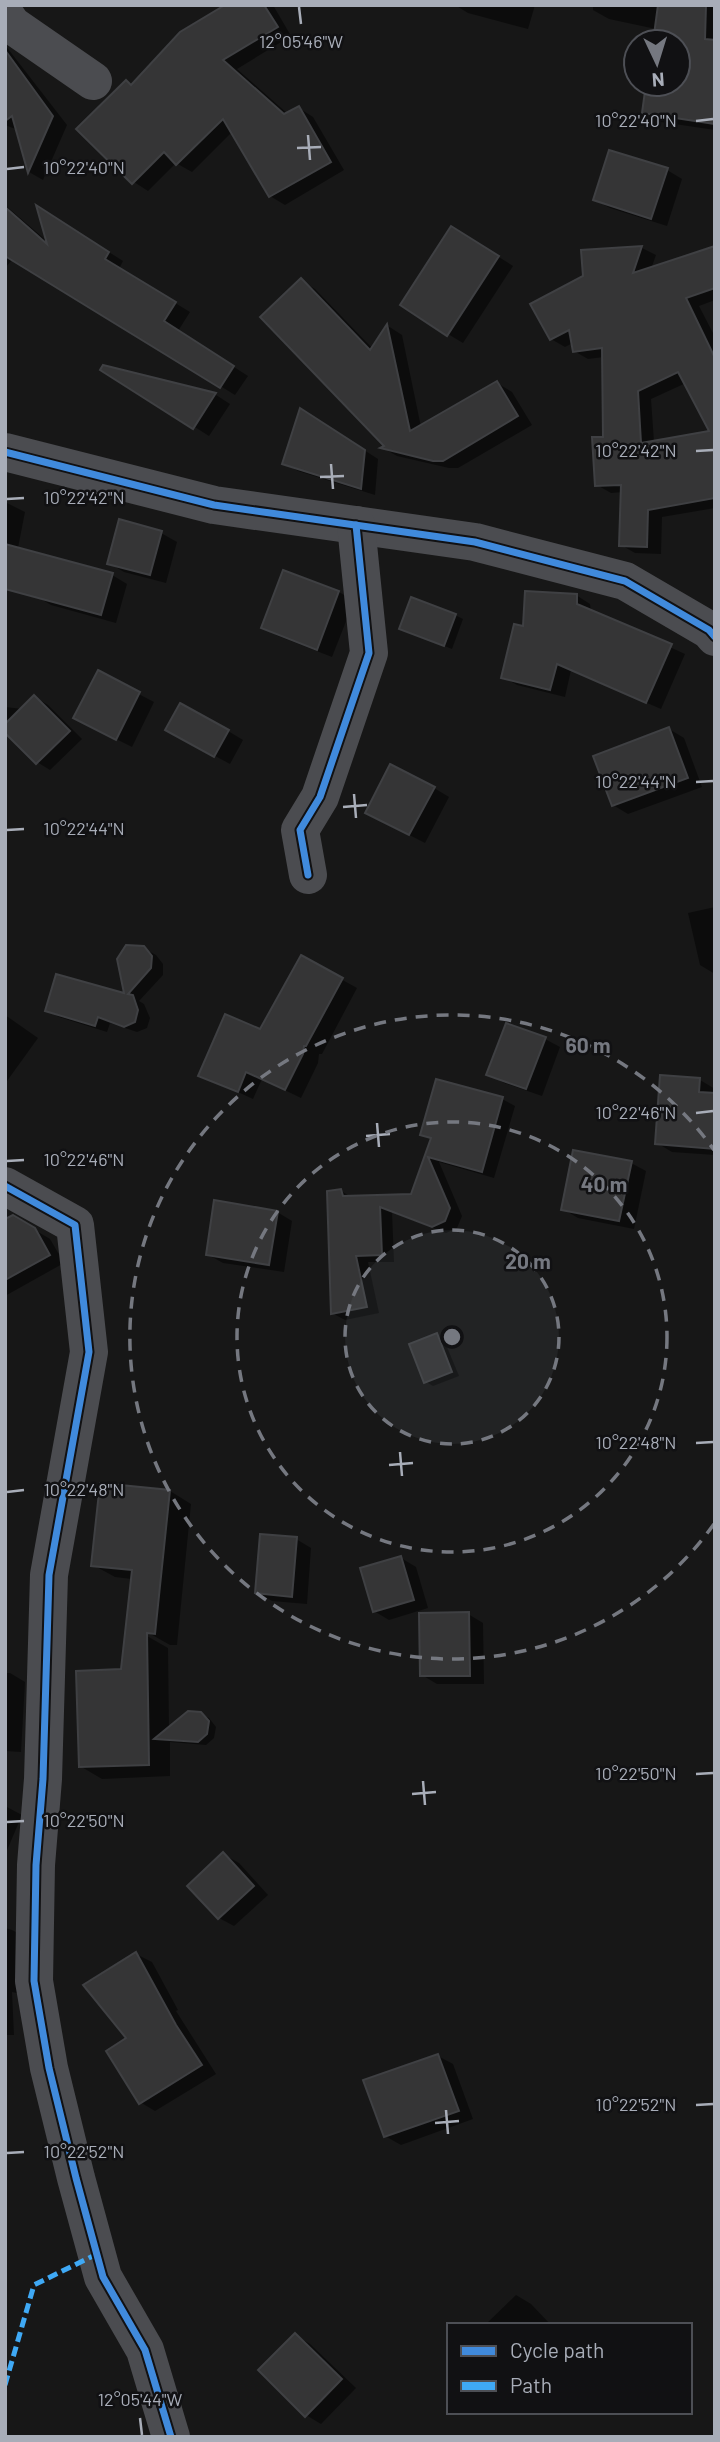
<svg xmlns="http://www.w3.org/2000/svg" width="720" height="2442" font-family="Barlow,sans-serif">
  <rect width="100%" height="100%" fill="#171717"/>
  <g fill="#0007" fill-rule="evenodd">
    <polygon points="228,5 273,5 291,36 237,69 288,114 299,108 313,117 344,170 285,205 270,196 232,132 192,172 176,163 148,191 134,182 126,82 133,86"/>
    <polygon points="455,5 535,5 528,29 468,13"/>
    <polygon points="593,5 715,5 715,130 661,122 644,112 648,84 678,84 678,42 654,42 656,29 609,19 593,10"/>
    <polygon points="5,45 67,125 43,180 29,172 18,130 5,125"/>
    <polygon points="667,170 682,179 667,226 610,208 595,200"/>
    <polygon points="5,205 48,242 52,216 123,261 119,269 190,312 178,331 248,376 235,395 13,259 5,268"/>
    <polygon points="467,237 513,266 463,343 448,334"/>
    <path d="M642,248L656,255L651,269L715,252V300L699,306L715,337V508L662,517L661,554L635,553L621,545L623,492L611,493L597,485L605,439L604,357L588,359L574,351L573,343L565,347L551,339L584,277L583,252ZM686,383L712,432L654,442L651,399Z"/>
    <polygon points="301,280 315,289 373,349 388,326 402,335 421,427 497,383 512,392 532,425 458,468 449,468 397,456 383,448 387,446"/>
    <polygon points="104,367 216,395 230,404 209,436 103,369"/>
    <polygon points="314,418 378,459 375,495 298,471 284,463"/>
    <polygon points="5,502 25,512 16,558 5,556"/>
    <polygon points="161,533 177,542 166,583 124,572 109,563"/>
    <polygon points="284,572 339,592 354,601 332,657 278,636 263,628"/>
    <polygon points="112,575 127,584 116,623 51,605 36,596"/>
    <polygon points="576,595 590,604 591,611 685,654 661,709 571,670 565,697 517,685 503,677"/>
    <polygon points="455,615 463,619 452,649 402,629"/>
    <polygon points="98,673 154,702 132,747 90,726"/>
    <polygon points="35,697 48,705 82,739 50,770 37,762 5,730 5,707 23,709"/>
    <polygon points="669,729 684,738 702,787 628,814 613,805"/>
    <polygon points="228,731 243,740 230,764 182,738"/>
    <polygon points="434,788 449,797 425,843 382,821"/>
    <polygon points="715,907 715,974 700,965 688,913"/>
    <polygon points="143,948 156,955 163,964 163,975 139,1001 144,1004 150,1018 147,1028 137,1032 110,1023 107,1032 59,1017 47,1011 126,995"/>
    <polygon points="301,957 357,988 322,1054 319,1054 318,1063 301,1098 262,1079 253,1099 201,1075 261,1031"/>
    <polygon points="5,1015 38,1038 7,1081 5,1080"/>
    <polygon points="545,1039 560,1047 542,1096 504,1083 489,1074"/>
    <polygon points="700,1080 715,1089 715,1155 672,1152 657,1143"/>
    <polygon points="502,1099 515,1106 494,1178 439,1162 462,1216 457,1228 446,1233 392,1212 394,1262 368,1262 379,1313 345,1320 332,1313 341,1191 353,1198 412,1196 432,1139 422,1134"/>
    <polygon points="631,1163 646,1171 634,1229 578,1218 563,1209"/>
    <polygon points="277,1212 292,1221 284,1272 223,1263 207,1254"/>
    <polygon points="13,1217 50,1239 64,1263 5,1296 5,1221"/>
    <polygon points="437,1335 444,1340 459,1376 433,1386 425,1381"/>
    <polygon points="170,1491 191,1504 177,1645 170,1645 147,1632 147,1636 168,1648 169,1729 200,1714 209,1718 216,1727 214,1738 206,1745 170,1742 170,1776 102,1779 80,1766 123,1671 132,1579 115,1577 93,1565"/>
    <polygon points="296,1539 311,1548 307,1604 272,1601 257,1592"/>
    <polygon points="401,1558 416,1567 428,1608 389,1620 374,1611"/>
    <polygon points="468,1614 483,1623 484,1684 437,1684 422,1675"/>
    <polygon points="5,1673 10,1673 25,1682 21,1752 5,1751"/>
    <polygon points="5,1806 22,1815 5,1855"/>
    <polygon points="223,1854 239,1863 268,1895 234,1926 219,1918"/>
    <polygon points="5,1928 12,1930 28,1938 21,1994 12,1992 14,2035 5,2035"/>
    <polygon points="136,1954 152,1962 178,2010 176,2011 216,2074 155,2111 140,2102 129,2038"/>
    <polygon points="438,2056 453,2064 473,2119 401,2145 385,2136"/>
    <polygon points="516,2295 531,2304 551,2325 485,2325"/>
    <polygon points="295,2335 310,2344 356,2388 321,2424 306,2415"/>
  </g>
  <g fill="#353536" stroke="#3f4043" stroke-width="2" fill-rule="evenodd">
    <polygon points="225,5 264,5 278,27 223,60 284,114 299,106 331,162 269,197 223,119 176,165 164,152 132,184 76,129 126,80 131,85 180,32"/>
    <polygon points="658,5 706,5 705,39 715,40 715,124 642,113 646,84 678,84 678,42 653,42"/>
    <polygon points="5,50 53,116 28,173 12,116 5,121"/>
    <polygon points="609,150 668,168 651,219 593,200"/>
    <polygon points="36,205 109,252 105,259 176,302 164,321 234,366 220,388 5,256 5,207 47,244"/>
    <polygon points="451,226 499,256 447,336 400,305"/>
    <path d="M642,246L633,273L715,246V288L686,298L715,358V498L648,510L647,547L619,546L621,485L595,486L592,437H603L602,348L573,352L569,330L550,340L530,304L583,276L581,250ZM678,372L709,431L641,443L638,391Z"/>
    <polygon points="301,278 370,350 387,324 410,431 497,381 518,416 443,461 433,461 380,448 384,446 260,317"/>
    <polygon points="103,365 216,393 193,429 100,370"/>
    <polygon points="300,408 365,450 361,489 282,464"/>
    <polygon points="119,519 162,531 150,575 107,564"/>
    <polygon points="5,544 113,573 101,615 5,589"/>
    <polygon points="283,570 339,591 317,650 261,628"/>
    <polygon points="525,591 577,594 577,604 672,644 646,703 557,664 550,690 501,678 514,624 523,626"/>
    <polygon points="411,597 456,614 444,646 399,629"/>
    <polygon points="98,670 140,692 116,740 73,718"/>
    <polygon points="34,695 70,731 36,764 5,733 5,724"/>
    <polygon points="180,703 229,730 214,757 165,730"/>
    <polygon points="669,727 688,778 612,806 593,756"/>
    <polygon points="390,764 435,787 409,835 365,813"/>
    <polygon points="126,945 144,946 152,956 151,968 128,994 133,995 138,1010 135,1022 124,1027 98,1017 95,1026 45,1011 56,974 124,993 117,959"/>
    <polygon points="301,955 343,978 306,1046 304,1046 303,1054 285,1090 246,1072 238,1092 198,1076 225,1014 260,1029"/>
    <polygon points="506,1023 546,1037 526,1089 486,1075"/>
    <polygon points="660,1075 700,1078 699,1092 715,1093 715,1149 655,1144"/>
    <polygon points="436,1079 503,1097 482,1172 428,1157 450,1208 445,1221 432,1227 380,1207 382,1255 356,1256 367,1307 331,1314 327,1191 341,1189 343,1196 411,1194 431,1138 420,1135"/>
    <polygon points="573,1150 632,1161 619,1221 561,1210"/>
    <polygon points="214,1200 278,1211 269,1265 206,1255"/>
    <polygon points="13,1215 35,1228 50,1255 5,1280 5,1219"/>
    <polygon points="437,1333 452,1372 424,1383 409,1344"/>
    <polygon points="100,1483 170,1490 155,1634 147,1633 149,1765 79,1767 76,1671 121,1669 132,1570 91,1566"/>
    <polygon points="260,1534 297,1537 292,1597 255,1593"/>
    <polygon points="401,1556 414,1600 373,1612 360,1568"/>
    <polygon points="469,1612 470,1676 420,1676 419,1613"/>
    <polygon points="188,1711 201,1712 209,1721 207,1734 198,1742 154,1739"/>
    <polygon points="223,1852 254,1886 218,1919 187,1886"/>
    <polygon points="136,1952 176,2025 202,2065 139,2104 106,2051 126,2038 83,1985"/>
    <polygon points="438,2054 459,2111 384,2137 363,2080"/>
    <polygon points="295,2333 342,2379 305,2417 258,2370"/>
  </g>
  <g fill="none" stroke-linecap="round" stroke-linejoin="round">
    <g stroke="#4b4c50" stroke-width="38">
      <polyline points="5,15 12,25 93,81"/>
      <polyline points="5,452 214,505 475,542 625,581 709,630 715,637"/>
      <polyline points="308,875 300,830 320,797 369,653 356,525"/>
      <polyline points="5,1186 75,1225 89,1352 49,1575 43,1779 36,1865 34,1981 49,2068 76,2178 103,2277 145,2350 171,2437"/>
    </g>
    <polyline stroke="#3fa9f5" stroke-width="5" stroke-dasharray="10 5" stroke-linecap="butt" points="5,2385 34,2285 97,2254"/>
    <g stroke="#111113" stroke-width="11">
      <g id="cycleway">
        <polyline points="5,452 214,505 475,542 625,581 709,630 715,637"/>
        <polyline points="308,875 300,830 320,797 369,653 356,525"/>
        <polyline points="5,1186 75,1225 89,1352 49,1575 43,1779 36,1865 34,1981 49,2068 76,2178 103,2277 145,2350 171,2437"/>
      </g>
    </g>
    <use href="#cycleway" stroke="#408adc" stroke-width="7"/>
  </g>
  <path fill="none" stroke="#a8adb8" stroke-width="2.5" d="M299,7L301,24M696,121L713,119M308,135L310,160M297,148L321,147M7,169L24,167M696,451L713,450M331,464L333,489M320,477L344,476M7,499L24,498M696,782L713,781M354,794L356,818M343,807L367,805M7,830L24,829M696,1113L713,1111M377,1123L379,1147M366,1136L390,1134M7,1161L24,1160M696,1443L713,1442M400,1452L402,1476M389,1465L413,1463M7,1492L24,1490M696,1774L713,1773M423,1781L425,1805M412,1794L436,1792M7,1822L24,1821M696,2105L713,2104M446,2110L448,2134M435,2123L459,2121M7,2153L24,2152M140,2418L142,2435"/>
  <circle cx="452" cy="1337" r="107" fill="#757880" fill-opacity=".12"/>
  <g fill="none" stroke="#757880" stroke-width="3.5" stroke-dasharray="12 9">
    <circle cx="452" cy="1337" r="107"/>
    <circle cx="452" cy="1337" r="215"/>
    <path d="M714 1524A322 322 0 1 1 714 1150"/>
  </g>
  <g font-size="18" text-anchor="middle" fill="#a8adb8" stroke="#111113" stroke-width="5" stroke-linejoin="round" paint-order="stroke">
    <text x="301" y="48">12°05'46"W</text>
    <text x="636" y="127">10°22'40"N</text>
    <text x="84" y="174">10°22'40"N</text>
    <text x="636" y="457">10°22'42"N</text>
    <text x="84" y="504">10°22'42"N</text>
    <text x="636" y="788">10°22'44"N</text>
    <text x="84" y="835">10°22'44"N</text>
    <text x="636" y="1119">10°22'46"N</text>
    <text x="84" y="1166">10°22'46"N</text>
    <text x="636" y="1449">10°22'48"N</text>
    <text x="84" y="1496">10°22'48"N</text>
    <text x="636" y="1780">10°22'50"N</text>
    <text x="84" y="1827">10°22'50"N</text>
    <text x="636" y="2111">10°22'52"N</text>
    <text x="84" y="2158">10°22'52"N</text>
    <text x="140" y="2406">12°05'44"W</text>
  </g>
  <circle cx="452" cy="1337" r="10" fill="#757880" stroke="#111113" stroke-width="3.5"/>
  <g font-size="21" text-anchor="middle" font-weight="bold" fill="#757880" stroke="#111113" stroke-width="5" stroke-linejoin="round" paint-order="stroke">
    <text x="588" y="1053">60 m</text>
    <text x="604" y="1192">40 m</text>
    <text x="528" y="1269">20 m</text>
  </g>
  <rect width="720" height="2442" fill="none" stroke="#a8adb8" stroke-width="14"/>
  <rect x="447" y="2323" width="245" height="91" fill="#111113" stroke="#4d4f55" stroke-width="2"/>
  <rect x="461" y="2346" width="35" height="10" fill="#408adc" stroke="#4d4f55" stroke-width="2"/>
  <text x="510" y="2358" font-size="21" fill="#a8adb8">Cycle path</text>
  <rect x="461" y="2381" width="35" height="10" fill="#3fa9f5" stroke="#4d4f55" stroke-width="2"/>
  <text x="510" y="2393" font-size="21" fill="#a8adb8">Path</text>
  <g transform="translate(657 63) rotate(176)"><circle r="33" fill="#111113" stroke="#4d4f55" stroke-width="2"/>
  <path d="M0-5L12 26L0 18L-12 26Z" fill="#757880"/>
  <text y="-10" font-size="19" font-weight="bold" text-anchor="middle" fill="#a8adb8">N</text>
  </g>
</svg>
